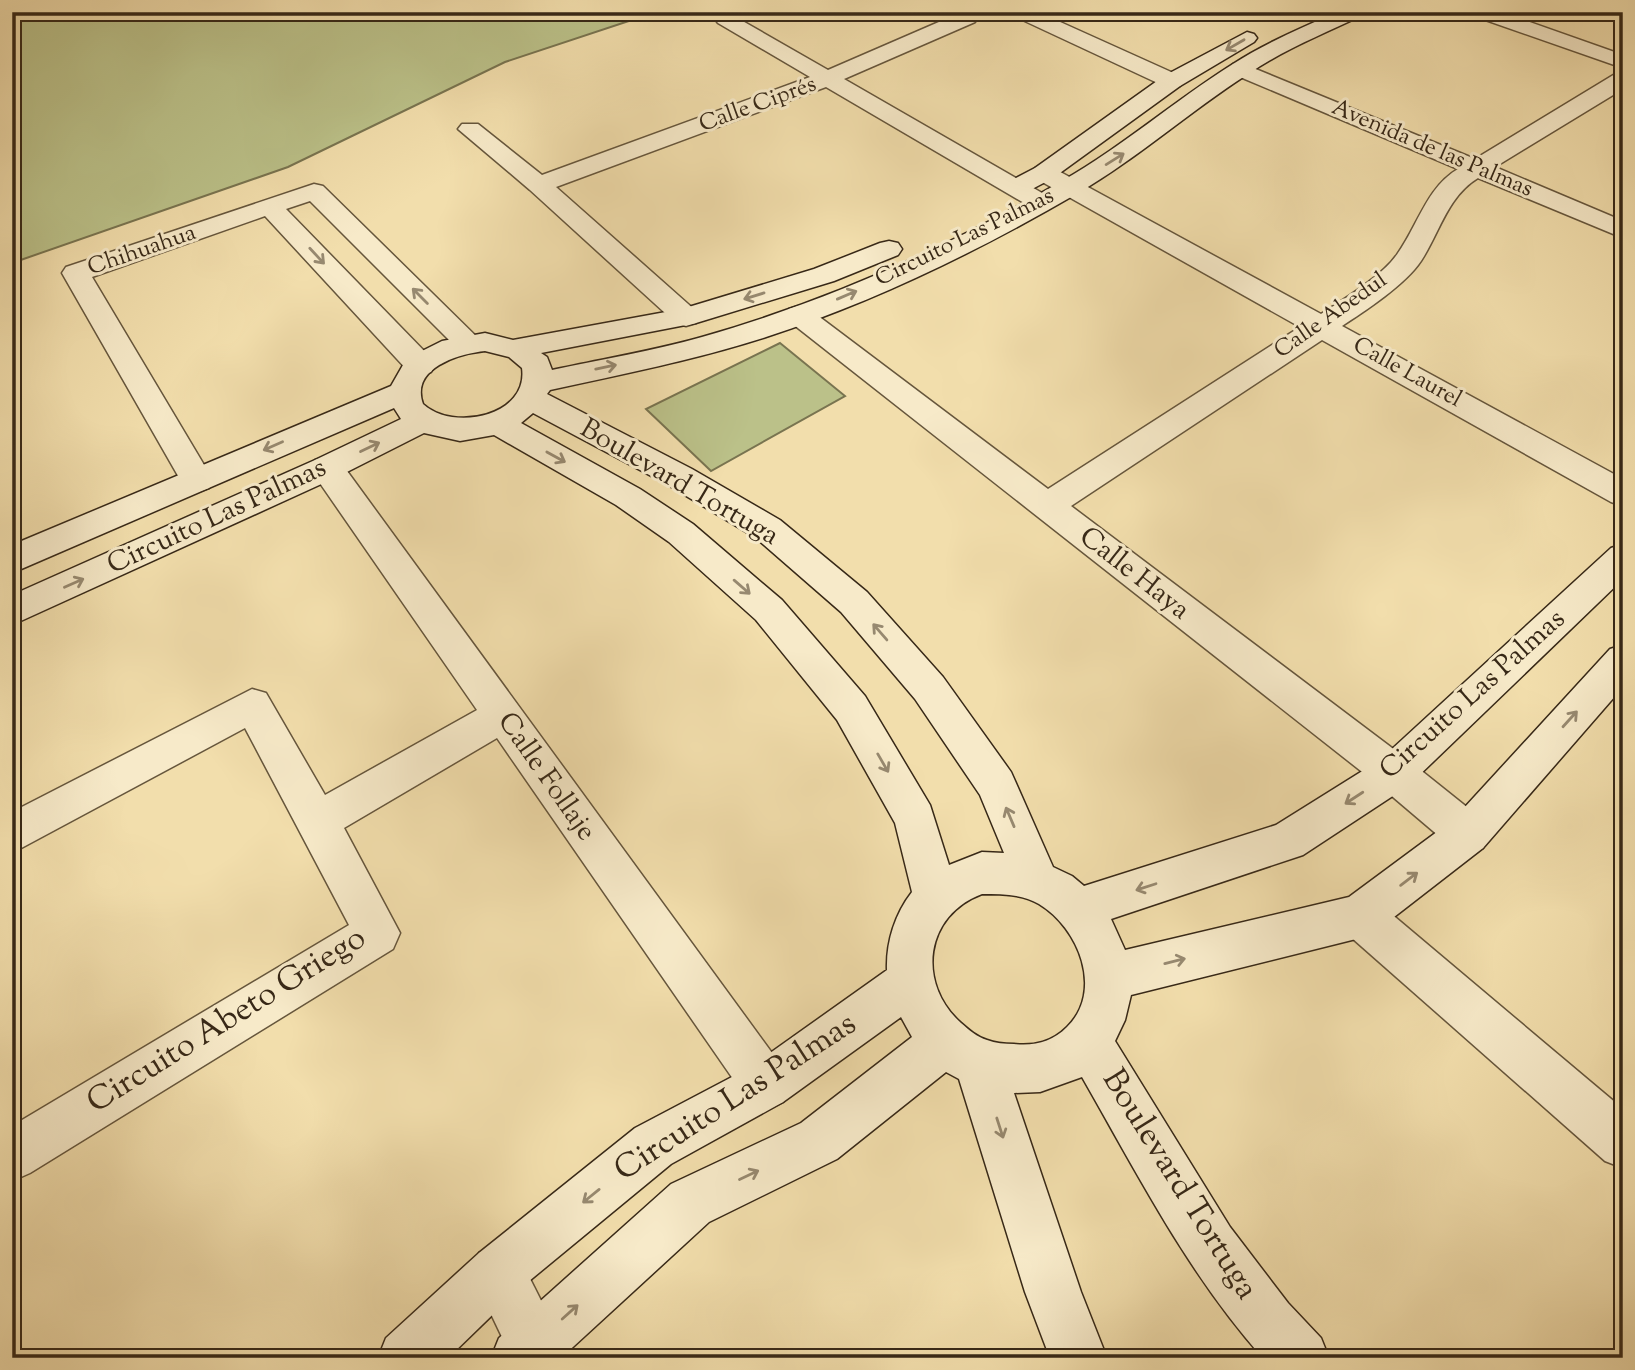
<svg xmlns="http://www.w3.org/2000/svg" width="1635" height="1370" font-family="'Sorts Mill Goudy',serif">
  <rect width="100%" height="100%" fill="#f2deac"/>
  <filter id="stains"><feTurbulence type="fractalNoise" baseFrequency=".00286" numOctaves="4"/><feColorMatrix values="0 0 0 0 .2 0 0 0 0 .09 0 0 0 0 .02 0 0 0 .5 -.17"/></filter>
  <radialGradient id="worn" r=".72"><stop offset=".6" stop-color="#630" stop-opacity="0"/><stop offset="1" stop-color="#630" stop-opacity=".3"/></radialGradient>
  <g fill="#bbc189" stroke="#797450" stroke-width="2">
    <polygon points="12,12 656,12 505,62 288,167 12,263"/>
    <polygon points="780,343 845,396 711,471 646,409"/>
  </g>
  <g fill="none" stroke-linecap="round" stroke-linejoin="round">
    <g stroke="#66563c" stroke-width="3">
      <g id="street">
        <polygon points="962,12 982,12 975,22 844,79 1049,197 1053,202 1049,207 1040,210 1031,207 826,87 556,187 696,311 700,317 696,323 686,326 676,323 530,190 458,129 462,124 478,124 542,175 810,77 718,23 715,19 718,15 732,15 828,70"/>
        <polygon points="1011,12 1038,12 1180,76 1183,81 1180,86 1164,86 1014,16"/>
        <polygon points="1471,12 1501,12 1623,55 1623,68 1474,16"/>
        <path d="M1241,63L1475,159L1615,74L1623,73V89L1495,167L1623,221V238L1478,178C1447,197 1440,232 1421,261C1406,284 1365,311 1342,326L1623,479V506L1611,502L1322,340L1071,506L1408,760L1483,820L1489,834L1483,848L1468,854L1453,848L1380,786L789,321L785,315L789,309L799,306L809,309L1048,489L1300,327L1035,178L1032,173L1035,168L1044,166L1053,168L1321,314C1343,300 1384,275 1398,253C1418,225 1427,187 1458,169L1233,74L1230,69L1233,64Z"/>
        <polygon points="314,184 323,186 484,344 479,350 469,353 459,350 310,201 286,209 431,358 435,365 431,372 420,375 409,372 265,216 92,277 213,480 209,488 197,492 185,488 62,273 66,267"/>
        <polygon points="327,457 339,460 783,1068 791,1085 783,1102 766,1110 749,1102 497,738 344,828 400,933 393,949 30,1173 12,1181 12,1126 349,925 245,728 12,853 12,812 252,689 266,693 325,795 477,710 315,476 311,468 315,460"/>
        <polygon points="1360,894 1376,901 1623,1109 1623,1168 1605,1161 1344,931 1338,916 1344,901"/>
        <polygon points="498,1245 517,1253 570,1358 512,1358 471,1272 479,1253"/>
      </g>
    </g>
    <g stroke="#372817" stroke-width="3">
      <g id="secondary">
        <path d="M1337,12H1364L1361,16C1323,34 1283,50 1248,74C1190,111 1138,158 1078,193C980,250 874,302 766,337C695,360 622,374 550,390L547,394L692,469L780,520L867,592L943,677L1011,772L1053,867L1072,876L1084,886L1276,825L1380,760L1611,548L1623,544V579L1408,786L1303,855L1111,919L1125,950L1349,897L1453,820L1610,649L1623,645V687L1483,848L1376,931L1360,938L1131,995L1125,1020L1115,1041L1230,1227L1288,1303L1321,1338L1329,1358H1263C1188,1274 1137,1173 1082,1077L1040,1092L1014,1093L1081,1292L1107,1358H1050L1025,1292L959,1079L946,1072L837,1159L709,1222L561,1358H491L499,1338L671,1184L801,1123L912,1037L901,1017L783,1102L671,1164L517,1291L448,1358H378L386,1338L479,1253L635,1128L749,1068L887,970C886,942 895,914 912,892L895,823L837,720L756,620L669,542L616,505L494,435L460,441L424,433L339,476L12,625V595L315,460L401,419L394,408L12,573V545L391,386L403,365L412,356L442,341L485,333L513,340L682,309L814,269L880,243L889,241L898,243L902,249L898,255L834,281L696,323L541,353L547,357L552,370C602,359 653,351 702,337C828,301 949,247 1062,181C1122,147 1174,101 1233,64C1265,43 1302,28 1337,12ZM485,351L509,357L522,368C529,416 453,432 423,404C410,368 458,354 485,351ZM533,413L668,485L756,538L841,612L915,699L980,795L1004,853L982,852L949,865L930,805L865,696L782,600L693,524L640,489L521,423ZM982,894C1002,894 1022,894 1039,904C1079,928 1104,991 1067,1027C1052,1042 1035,1046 1014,1044C1005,1044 995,1043 987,1040C977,1037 969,1030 961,1023C916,983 925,915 982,894Z"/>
        <polygon points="1247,32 1254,34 1257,38 1254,42 1180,86 1053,178 1034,188 1025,190 1016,188 1013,183 1016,178 1035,168 1164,76"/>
      </g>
    </g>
    <use href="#street" fill="#f7eac9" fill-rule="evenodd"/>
    <use href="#secondary" fill="#f7eac9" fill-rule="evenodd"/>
  </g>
  <defs><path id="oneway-shaft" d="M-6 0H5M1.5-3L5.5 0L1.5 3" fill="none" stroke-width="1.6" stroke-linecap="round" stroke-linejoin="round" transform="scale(1.75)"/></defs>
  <g stroke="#978970">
    <use href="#oneway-shaft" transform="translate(1235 45) rotate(150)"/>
    <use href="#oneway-shaft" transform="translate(1115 159) rotate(-32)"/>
    <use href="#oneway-shaft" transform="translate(317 256) rotate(47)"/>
    <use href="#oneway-shaft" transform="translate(847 295) rotate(-23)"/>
    <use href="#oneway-shaft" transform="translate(420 296) rotate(-135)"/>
    <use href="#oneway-shaft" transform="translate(754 296) rotate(163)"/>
    <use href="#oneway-shaft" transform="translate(606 367) rotate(-12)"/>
    <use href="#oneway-shaft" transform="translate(273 446) rotate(156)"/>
    <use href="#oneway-shaft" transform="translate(370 447) rotate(-26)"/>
    <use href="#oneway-shaft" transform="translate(556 457) rotate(29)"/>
    <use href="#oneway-shaft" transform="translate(74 583) rotate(-24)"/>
    <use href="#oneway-shaft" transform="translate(742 587) rotate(41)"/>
    <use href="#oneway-shaft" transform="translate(880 632) rotate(-131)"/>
    <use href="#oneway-shaft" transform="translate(1570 719) rotate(-48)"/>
    <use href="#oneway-shaft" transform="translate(883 763) rotate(60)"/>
    <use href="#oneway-shaft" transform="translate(1354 798) rotate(147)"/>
    <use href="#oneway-shaft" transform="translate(1010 817) rotate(-113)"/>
    <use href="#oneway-shaft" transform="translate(1409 879) rotate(-37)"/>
    <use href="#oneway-shaft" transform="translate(1146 887) rotate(162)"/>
    <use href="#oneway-shaft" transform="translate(1175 961) rotate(-14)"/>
    <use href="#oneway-shaft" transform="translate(1000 1128) rotate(72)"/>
    <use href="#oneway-shaft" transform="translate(749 1175) rotate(-25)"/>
    <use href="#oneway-shaft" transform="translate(591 1196) rotate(141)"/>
    <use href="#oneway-shaft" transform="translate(570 1312) rotate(-42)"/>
  </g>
  <g text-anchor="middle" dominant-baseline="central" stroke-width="6" stroke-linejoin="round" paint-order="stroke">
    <g font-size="23" fill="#372817" stroke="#f7eac9">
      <text transform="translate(758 105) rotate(-20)">Calle Ciprés</text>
      <text transform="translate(1432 149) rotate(23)">Avenida de las Palmas</text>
      <text transform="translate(965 238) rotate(-26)">Circuito Las Palmas</text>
      <text transform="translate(142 251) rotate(-19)">Chihuahua</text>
      <text transform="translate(1331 316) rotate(-35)">Calle Abedul</text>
      <text transform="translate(1407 373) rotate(29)">Calle Laurel</text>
    </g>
    <g font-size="28" fill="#372817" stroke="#f7eac9">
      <text transform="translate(679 483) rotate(30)">Boulevard Tortuga</text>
      <text transform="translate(217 517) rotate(-25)">Circuito Las Palmas</text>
      <text transform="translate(1134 574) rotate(38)">Calle Haya</text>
      <text transform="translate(1473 695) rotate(-42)">Circuito Las Palmas</text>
      <text transform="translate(546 777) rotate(55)">Calle Follaje</text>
    </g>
    <g font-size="33" fill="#372817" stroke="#f7eac9">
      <text transform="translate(227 1021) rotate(-32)">Circuito Abeto Griego</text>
      <text transform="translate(736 1098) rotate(-33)">Circuito Las Palmas</text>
      <text transform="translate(1179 1185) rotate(58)">Boulevard Tortuga</text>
    </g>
  </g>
  <rect width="1635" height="1370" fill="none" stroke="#f2deac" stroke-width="42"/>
  <rect x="14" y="14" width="1607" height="1342" fill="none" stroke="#372817" stroke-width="3.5"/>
  <rect x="21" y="21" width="1593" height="1328" fill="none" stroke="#372817" stroke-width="2"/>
  <rect width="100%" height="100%" filter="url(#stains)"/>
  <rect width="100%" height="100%" fill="url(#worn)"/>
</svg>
